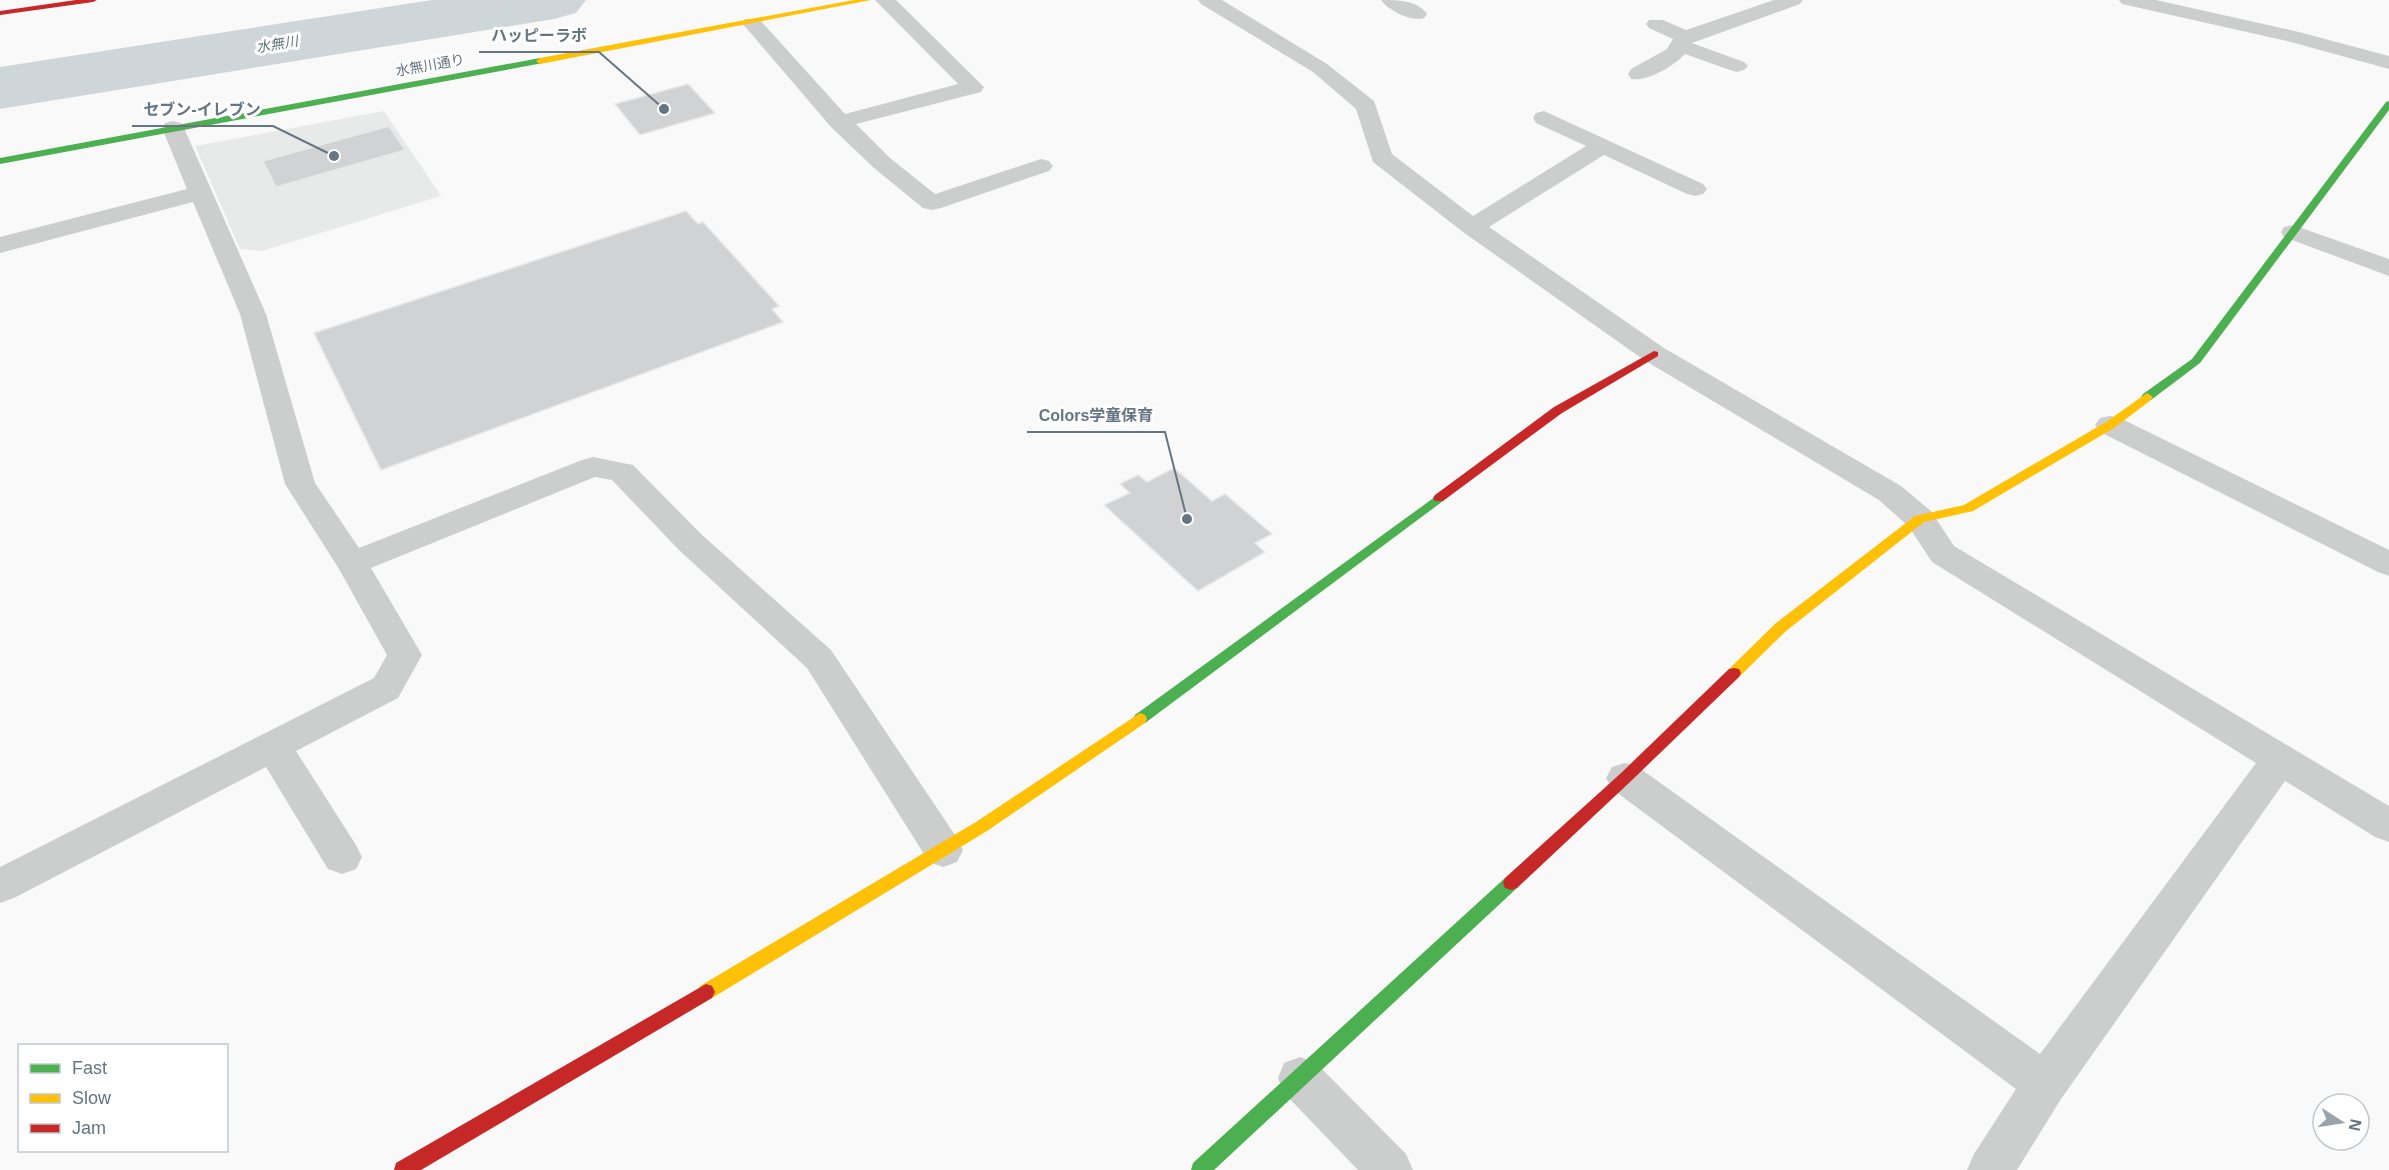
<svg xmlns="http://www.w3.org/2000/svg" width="2389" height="1170" font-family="Helvetica,'Noto Sans JP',sans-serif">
  <rect width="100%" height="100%" fill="#f9f9f9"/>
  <polygon fill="#e8e9e9" points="384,111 441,196 262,251 240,249 195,146"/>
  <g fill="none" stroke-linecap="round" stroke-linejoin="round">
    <polygon fill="#cfd6da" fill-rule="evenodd" points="432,0 586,0 576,13 554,19 0,109 0,67"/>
  </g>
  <g fill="#d0d2d3" stroke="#e8e8e8" stroke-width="1.5">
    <polygon points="688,84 715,113 640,135 615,104"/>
    <polygon points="389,126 405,150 276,187 263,161"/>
    <polygon points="686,211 698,224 703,222 779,306 772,309 783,322 381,470 314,333"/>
    <polygon points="1174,468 1212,501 1225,494 1272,534 1255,543 1265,552 1198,591 1104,505 1130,493 1120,484 1138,475 1147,482"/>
  </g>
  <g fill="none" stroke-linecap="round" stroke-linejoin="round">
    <g fill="#cccece" fill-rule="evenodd">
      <polygon points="875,0 896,0 984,87 981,92 856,124 890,158 935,194 1041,159 1049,161 1053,166 1049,171 941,208 932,210 923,208 874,168 831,127 742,23 745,19 759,19 845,114 958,84"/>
      <polygon points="1198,0 1222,0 1327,64 1374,101 1392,154 1473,216 1586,146 1536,123 1533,118 1536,113 1544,111 1703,184 1707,189 1703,194 1695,196 1687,194 1604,155 1489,227 1664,348 1901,486 1931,511 1954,546 2389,806 2389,842 2375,837 2285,781 2061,1099 2017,1170 1967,1170 1974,1154 2016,1089 1612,789 1606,778 1612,767 1625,763 1638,767 2040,1054 2256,763 1932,562 1909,527 1879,500 1644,360 1463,232 1373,162 1356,109 1313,72 1201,4"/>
      <path d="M1381,0C1397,0 1417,0 1427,14L1424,18C1411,22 1389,11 1381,0Z"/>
      <path d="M1774,0H1803L1800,4L1692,43L1744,62L1748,66L1744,70L1737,72L1730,70L1685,54C1674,66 1647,82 1631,79L1628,74L1631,69L1667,49L1673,39L1649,28L1646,24L1649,20H1663L1686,30Z"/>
      <polygon points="2119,0 2156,0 2295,31 2389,56 2389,69 2291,42 2122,4"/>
      <polygon points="173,121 181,123 184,128 266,314 315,483 359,548 582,460 593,457 633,465 701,534 831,650 957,838 963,850 957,862 943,867 929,862 807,668 679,550 612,480 595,477 371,568 422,655 398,698 296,751 356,845 362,857 356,869 342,874 328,869 266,767 14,898 0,903 0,867 374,678 387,655 339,569 285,484 240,314 193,202 0,253 0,237 187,189 162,128 165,123"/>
      <polygon points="2293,225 2389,259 2389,276 2284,237 2281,232 2284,227"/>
      <polygon points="2110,416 2120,418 2389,550 2389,576 2378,572 2100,432 2095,425 2100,418"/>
      <polygon points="1300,1057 1316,1063 1406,1154 1413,1170 1358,1170 1284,1093 1278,1078 1284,1063"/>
    </g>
    <g fill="#4caf50" fill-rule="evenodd">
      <polygon points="540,58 543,59 543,63 0,164 0,158"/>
      <polygon points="2389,101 2389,110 2200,363 2151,400 2143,400 2141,397 2143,394 2192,359 2386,102"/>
      <polygon points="1439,494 1445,498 1443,501 1145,723 1140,725 1135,723 1133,719 1135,715"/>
      <polygon points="1511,876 1517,878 1519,883 1517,888 1214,1170 1191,1170 1193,1163 1505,878"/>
    </g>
    <g fill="#ffc107" fill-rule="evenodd">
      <polygon points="854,0 871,0 540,64 536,61 540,58"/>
      <polygon points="2147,393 2153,397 2151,400 2114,428 1973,511 1924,522 1786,631 1739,677 1729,677 1727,673 1729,669 1776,623 1915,516 1964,505 2106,422"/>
      <polygon points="1140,713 1145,715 1147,719 1145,723 987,831 712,998 706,1000 700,998 697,992 700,986 976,822"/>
    </g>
    <g fill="#c62828" fill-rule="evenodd">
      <polygon points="76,0 97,0 93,2 0,15 0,11"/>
      <polygon points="1654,351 1658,352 1658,356 1562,413 1443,501 1435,501 1433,498 1435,495 1554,407"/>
      <polygon points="1734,668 1739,669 1741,673 1739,677 1630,782 1517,888 1511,890 1505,888 1503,883 1505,878 1620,774 1729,669"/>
      <polygon points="706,984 712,986 715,992 712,998 421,1170 394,1170 396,1163"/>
    </g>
  </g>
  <g text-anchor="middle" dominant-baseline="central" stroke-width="6" stroke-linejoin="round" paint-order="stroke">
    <g font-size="14" font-style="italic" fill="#60747c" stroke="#fff">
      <text transform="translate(277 44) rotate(-9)">水無川</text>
    </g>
    <g font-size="14" fill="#657582" stroke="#fff">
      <text transform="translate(430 65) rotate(-10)">水無川通り</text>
    </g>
  </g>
  <path fill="none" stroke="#657582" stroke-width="2" d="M664 109L599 52H479M334 156L273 126H132M1187 519L1165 432H1027"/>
  <g fill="#657582" stroke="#fff" stroke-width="2">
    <circle cx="664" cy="109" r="6"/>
    <circle cx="334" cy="156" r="6"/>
    <circle cx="1187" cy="519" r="6"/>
  </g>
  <g font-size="16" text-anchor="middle" font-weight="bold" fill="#657582" stroke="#fff" stroke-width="6" stroke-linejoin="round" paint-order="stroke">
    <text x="539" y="41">ハッピーラボ</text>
    <text x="202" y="115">セブン-イレブン</text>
    <text x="1096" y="421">Colors学童保育</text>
  </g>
  <rect x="18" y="1044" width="210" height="108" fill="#ffffff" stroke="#c1c8cd" stroke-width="1.5"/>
  <rect x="30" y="1064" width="30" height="9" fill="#4caf50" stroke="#c1c8cd" stroke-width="1.5"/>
  <text x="72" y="1074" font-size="18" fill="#657582">Fast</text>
  <rect x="30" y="1094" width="30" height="9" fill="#ffc107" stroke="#c1c8cd" stroke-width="1.5"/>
  <text x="72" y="1104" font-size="18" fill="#657582">Slow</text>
  <rect x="30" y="1124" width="30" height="9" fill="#c62828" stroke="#c1c8cd" stroke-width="1.5"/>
  <text x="72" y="1134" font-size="18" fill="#657582">Jam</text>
  <g transform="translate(2341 1122) rotate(102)"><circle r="28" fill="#ffffff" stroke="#c1c8cd" stroke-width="1.5"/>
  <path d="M0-4.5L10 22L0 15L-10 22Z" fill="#99a3ac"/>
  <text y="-9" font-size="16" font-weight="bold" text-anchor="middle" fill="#657582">N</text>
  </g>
</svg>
